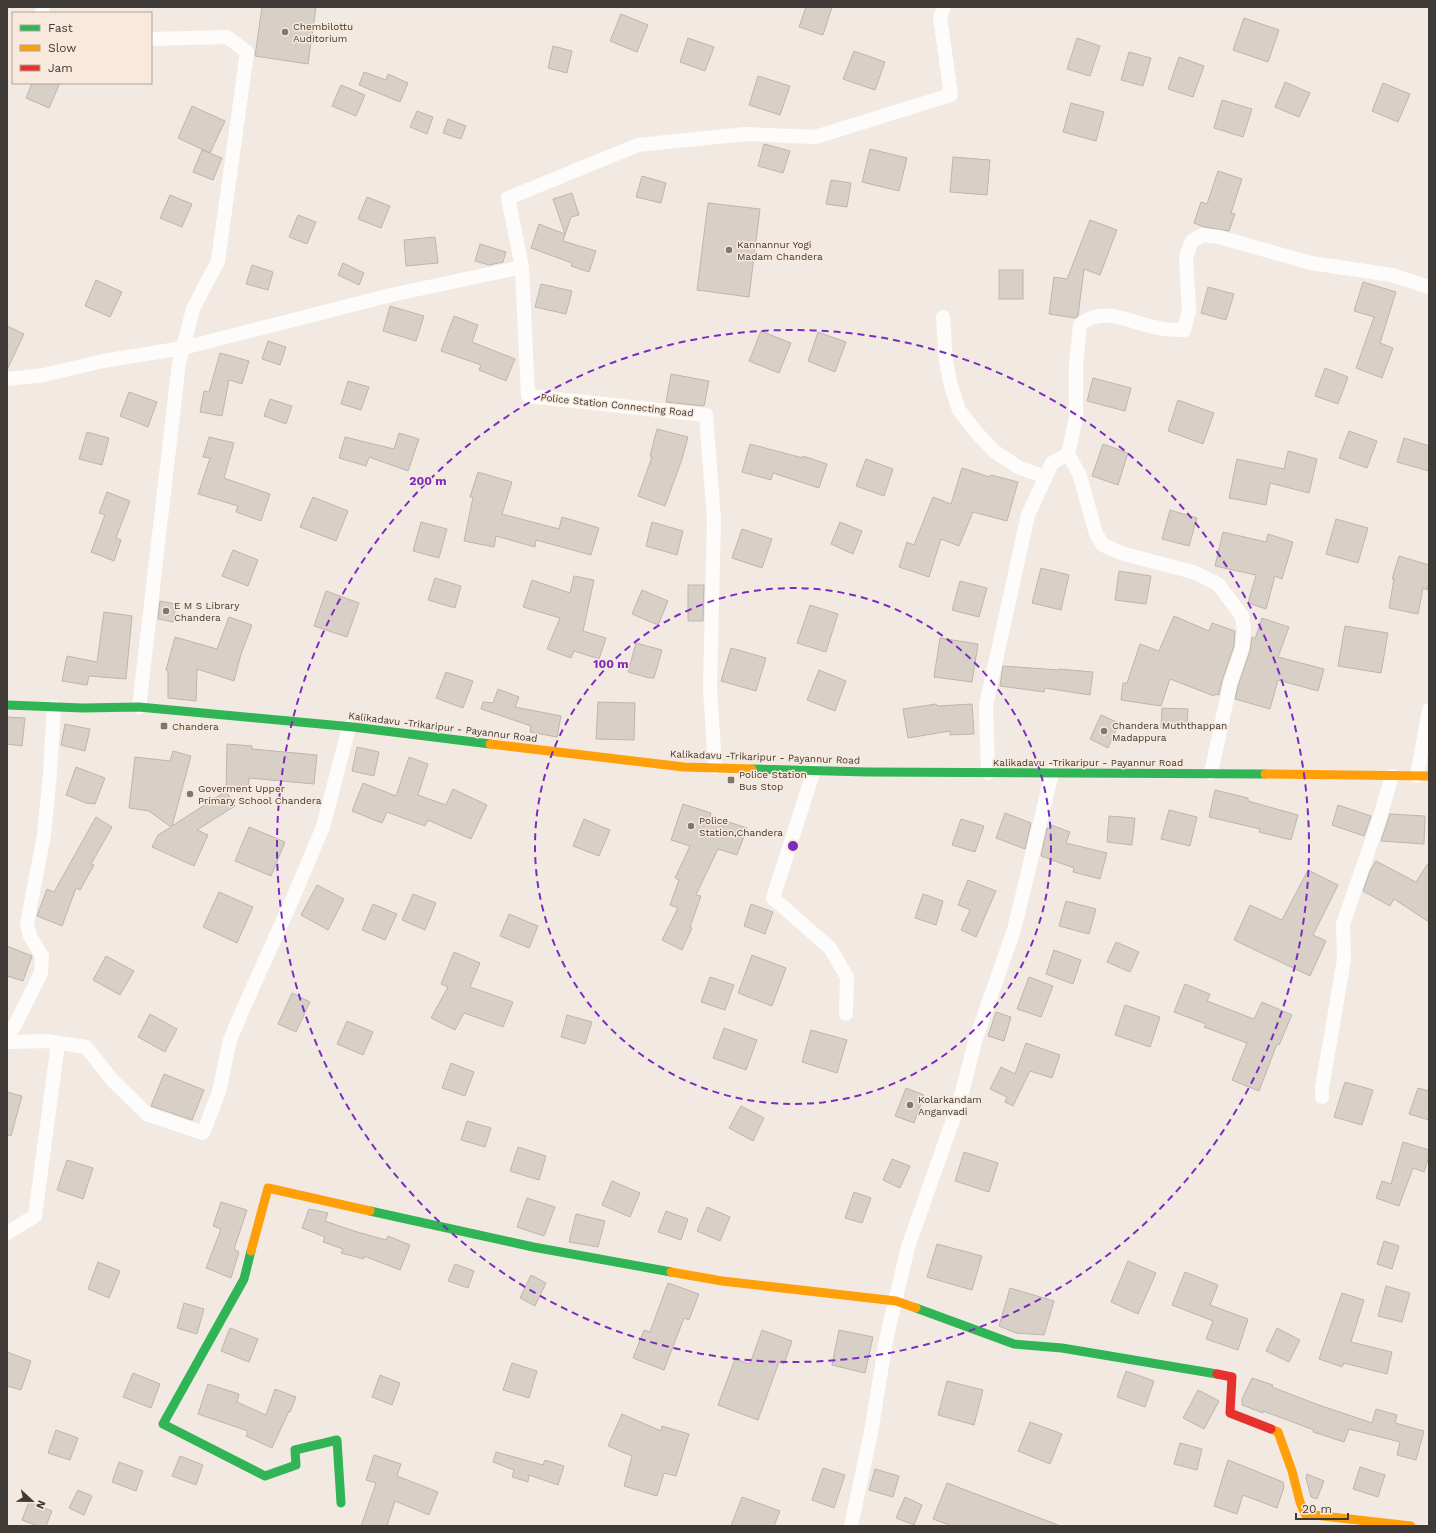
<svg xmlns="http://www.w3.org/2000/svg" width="1436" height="1533" font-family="'Work Sans',sans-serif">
  <rect width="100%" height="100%" fill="#f2eae2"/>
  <g fill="#d8cfc6" stroke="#bcb6af">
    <polygon points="262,7 316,7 308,64 255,56"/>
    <polygon points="806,7 832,7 823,35 799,27"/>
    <polygon points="621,14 648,25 637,52 610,41"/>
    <polygon points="1244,18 1279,30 1268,62 1233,50"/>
    <polygon points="688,38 714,47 705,71 680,62"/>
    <polygon points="1077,38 1100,46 1090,76 1067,69"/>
    <polygon points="553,46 572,51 567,73 548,68"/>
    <polygon points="854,51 885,62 875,90 843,79"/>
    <polygon points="1129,52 1151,58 1143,86 1121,80"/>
    <polygon points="1179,57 1204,66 1193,97 1168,89"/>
    <polygon points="364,72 386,80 388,74 408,83 400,102 359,85"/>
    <polygon points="758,76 790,86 780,115 749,105"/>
    <polygon points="1285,82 1310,93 1299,117 1275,107"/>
    <polygon points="32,83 60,83 49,108 26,98"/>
    <polygon points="1383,83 1410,94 1398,122 1372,111"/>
    <polygon points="341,85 365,95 356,116 332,106"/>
    <polygon points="1222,100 1252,109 1243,137 1214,128"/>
    <polygon points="1071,103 1104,112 1096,141 1063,132"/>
    <polygon points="192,106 225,121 210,153 178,138"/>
    <polygon points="417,111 433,117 427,134 410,127"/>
    <polygon points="448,119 466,126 461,139 443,133"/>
    <polygon points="764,144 790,151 783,173 758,166"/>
    <polygon points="870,149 907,158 899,191 862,182"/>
    <polygon points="202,150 222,158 213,180 193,172"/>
    <polygon points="953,157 990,160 987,195 950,192"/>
    <polygon points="1218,171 1242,179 1231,213 1235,214 1229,231 1204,227 1194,223 1201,202 1207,204"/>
    <polygon points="642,176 666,183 661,203 636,197"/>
    <polygon points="831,180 851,183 847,207 826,204"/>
    <polygon points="572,193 579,215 571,217 563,241 596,251 589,272 571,266 572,263 531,248 539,224 565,234 553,199"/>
    <polygon points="170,195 192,204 182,227 160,218"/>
    <polygon points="367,197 390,206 381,228 358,219"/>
    <polygon points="708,203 760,209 749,297 697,290"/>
    <polygon points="298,215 316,222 307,244 289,237"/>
    <polygon points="1090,220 1117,230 1100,275 1084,269 1078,316 1075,318 1049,314 1054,277 1067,279"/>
    <polygon points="435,237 438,263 406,266 404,240"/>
    <polygon points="480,244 506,252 503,262 489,265 475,261"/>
    <polygon points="343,263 364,273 359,285 338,275"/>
    <polygon points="252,265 273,272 268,290 246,284"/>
    <rect x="999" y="270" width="24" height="29"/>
    <polygon points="96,280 122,292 110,317 85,306"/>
    <polygon points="1363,282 1396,292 1380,343 1393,348 1382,378 1356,368 1374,317 1354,311"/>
    <polygon points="541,284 572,291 566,314 535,307"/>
    <polygon points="1208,287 1234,294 1226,320 1201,313"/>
    <polygon points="390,306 424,316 416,341 383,331"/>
    <polygon points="454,316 478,325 472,342 515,359 506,381 479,370 481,365 441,351"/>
    <polygon points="7,326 24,334 7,370"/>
    <polygon points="761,331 791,343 779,373 749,361"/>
    <polygon points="818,332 846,342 835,372 808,361"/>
    <polygon points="268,341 286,347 280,365 262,359"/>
    <polygon points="220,353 249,361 242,384 229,380 222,416 200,412 204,391 209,392"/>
    <polygon points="1325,368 1348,377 1338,404 1315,396"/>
    <polygon points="671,374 709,381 704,406 666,402"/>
    <polygon points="1093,378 1131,388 1125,411 1087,401"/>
    <polygon points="348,381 369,387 361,410 341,404"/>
    <polygon points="129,392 157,402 148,427 120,416"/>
    <polygon points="270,399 292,406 286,424 264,416"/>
    <polygon points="1178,400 1214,413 1203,444 1168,431"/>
    <polygon points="657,429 688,437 682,459 665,506 638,496 652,457 650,456"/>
    <polygon points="1349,431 1377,441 1367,468 1339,458"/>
    <polygon points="87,432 109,438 102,465 79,459"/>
    <polygon points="399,433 419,439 408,471 369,457 366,466 339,458 345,437 394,449"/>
    <polygon points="209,437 234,443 224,478 270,494 261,521 236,512 238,506 198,494 210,458 203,457"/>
    <polygon points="1404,438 1429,446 1429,471 1397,462"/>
    <polygon points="750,444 803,458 803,456 827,464 819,488 773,473 771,480 742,472"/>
    <polygon points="1103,444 1128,453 1118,485 1092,476"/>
    <polygon points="1288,451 1317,459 1309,493 1270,483 1266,505 1229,498 1237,459 1284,469"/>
    <polygon points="866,459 893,469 884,496 856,486"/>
    <polygon points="962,468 990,477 991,475 1018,482 1007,521 973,512 959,546 941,539 929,577 899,567 907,542 914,545 933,497 951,504"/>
    <polygon points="478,472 512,482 502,514 559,529 562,517 599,528 591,555 536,540 535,547 496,536 494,547 464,541 473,497 470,497"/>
    <polygon points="107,492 130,501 116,538 121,540 114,561 91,552 105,515 99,513"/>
    <polygon points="313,497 348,511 336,541 300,527"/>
    <polygon points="1170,510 1197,518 1189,546 1162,539"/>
    <polygon points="1336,519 1368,528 1358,563 1326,554"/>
    <polygon points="421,522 447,529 439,558 413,551"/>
    <polygon points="652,522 683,531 677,555 646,546"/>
    <polygon points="840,522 862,531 853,554 831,544"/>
    <polygon points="742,529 772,539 762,568 732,558"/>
    <polygon points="1223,532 1266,542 1268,534 1293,542 1282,579 1275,576 1266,609 1248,603 1256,575 1215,566"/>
    <polygon points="233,550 258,560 248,586 222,576"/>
    <polygon points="1399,556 1429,565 1429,582 1427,590 1423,588 1418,614 1389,608 1394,579 1392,579"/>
    <polygon points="1041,568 1069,575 1061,610 1032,603"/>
    <polygon points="1119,571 1151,576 1146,604 1115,600"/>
    <polygon points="574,576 594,580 583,631 606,638 599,659 574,651 571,658 547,649 560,618 523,607 532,580 570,593"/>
    <polygon points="435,578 461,586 455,608 428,600"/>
    <polygon points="960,581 987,588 979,617 952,610"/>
    <polygon points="688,585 704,585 703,621 688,621"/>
    <polygon points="642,590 668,601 658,625 632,614"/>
    <polygon points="326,591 359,603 347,637 314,626"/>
    <polygon points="160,601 176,604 173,622 158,619"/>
    <polygon points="810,605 838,614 826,652 797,643"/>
    <polygon points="104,612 132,616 126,679 89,676 87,685 62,681 67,656 97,662"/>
    <polygon points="1174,616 1209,631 1212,623 1235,631 1234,646 1222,681 1219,695 1215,694 1214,696 1170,679 1161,706 1121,700 1123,683 1127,683 1140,644 1159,651"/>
    <polygon points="229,617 252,625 241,654 234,681 197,669 196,701 168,698 168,671 166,670 175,637 217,649"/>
    <polygon points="1262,618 1289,627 1278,657 1324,669 1318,691 1278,680 1270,709 1235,699 1238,686 1250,651 1252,637 1255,639"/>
    <polygon points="1345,626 1388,633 1381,673 1338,666"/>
    <polygon points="940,638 978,644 972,682 934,677"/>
    <polygon points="636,643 662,650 654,678 649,678 628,672"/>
    <polygon points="731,648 766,658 756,691 721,681"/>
    <polygon points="1003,666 1059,670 1059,669 1093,672 1090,695 1045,688 1044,692 1000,686"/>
    <polygon points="819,670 846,681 835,711 807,700"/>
    <polygon points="446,672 473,681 463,708 436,698"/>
    <polygon points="498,689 519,697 515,707 561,716 557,737 530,732 531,726 481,709 483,702 493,703"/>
    <polygon points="598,702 635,703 634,740 596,739"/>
    <polygon points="936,704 937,706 972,704 974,734 950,735 950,731 908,738 903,709"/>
    <polygon points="1162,708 1188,709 1187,729 1161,728"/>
    <polygon points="1101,715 1119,723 1108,748 1090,739"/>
    <polygon points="7,717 25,718 22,746 7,744"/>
    <polygon points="65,724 90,729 85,751 61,745"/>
    <polygon points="227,744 252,746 252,749 317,755 314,784 249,778 248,792 226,791"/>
    <polygon points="357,747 379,752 374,776 352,771"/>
    <polygon points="173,751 191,756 172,826 226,791 235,806 197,830 208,835 194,866 152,847 158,835 171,827 149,811 129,808 135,757 170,761"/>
    <polygon points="409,757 428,764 418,795 446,805 453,789 487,805 471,839 428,820 425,826 387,812 382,823 352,811 363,783 396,796"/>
    <polygon points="76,767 105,778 95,804 86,803 66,795"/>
    <polygon points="1215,790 1248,798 1248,801 1298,815 1291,840 1259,832 1260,829 1209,817"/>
    <polygon points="683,804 711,813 710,816 747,828 737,855 718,849 696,895 701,896 690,927 692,928 682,950 662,940 678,908 670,905 679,880 675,878 690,846 671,840"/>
    <polygon points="1338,805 1371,816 1364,836 1332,825"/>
    <polygon points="1169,810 1197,817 1190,846 1161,839"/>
    <polygon points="1005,813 1031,823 1025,849 996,838"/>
    <polygon points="1390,814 1425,816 1424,844 1381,841"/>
    <polygon points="1109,816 1135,818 1132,845 1107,842"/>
    <polygon points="96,817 112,827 91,864 94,865 80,890 76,888 62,926 37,916 47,889 54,892"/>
    <polygon points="584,819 610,830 599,856 573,846"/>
    <polygon points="961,819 984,826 975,852 952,845"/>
    <polygon points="1051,825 1070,832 1066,843 1107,853 1100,879 1073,872 1074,868 1041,856 1047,828 1050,829"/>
    <polygon points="249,827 285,842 271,876 235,861"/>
    <polygon points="1376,861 1416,882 1429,862 1429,922 1394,899 1390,906 1363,891 1370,871"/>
    <polygon points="1308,870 1338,885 1313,935 1326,941 1310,976 1234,940 1250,905 1282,920"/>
    <polygon points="968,880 996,891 976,937 961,930 970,910 958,905"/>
    <polygon points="317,885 344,899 328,930 301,915"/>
    <polygon points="219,892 253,907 237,943 203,927"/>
    <polygon points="413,894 436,903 425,930 402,920"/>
    <polygon points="923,894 943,901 936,925 915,918"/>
    <polygon points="1066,901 1096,909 1089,934 1059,926"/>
    <polygon points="373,904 397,914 385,940 362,930"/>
    <polygon points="751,904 773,912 765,934 744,926"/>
    <polygon points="509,914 538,926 529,948 500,936"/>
    <polygon points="1116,942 1139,952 1130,972 1107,962"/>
    <polygon points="7,946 32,956 23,981 7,976"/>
    <polygon points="1054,950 1081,960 1073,984 1046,974"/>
    <polygon points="454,952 480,963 470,987 513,1002 503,1027 464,1013 455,1030 431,1018 448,987 441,984"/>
    <polygon points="752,955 786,968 772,1006 738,993"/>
    <polygon points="106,956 134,971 120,995 93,980"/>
    <polygon points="710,977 734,985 725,1010 701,1002"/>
    <polygon points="1029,977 1053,986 1041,1017 1017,1009"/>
    <polygon points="1185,984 1210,994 1207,1001 1254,1019 1262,1002 1292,1015 1279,1045 1277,1044 1259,1091 1232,1080 1247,1043 1204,1027 1206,1024 1174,1012"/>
    <polygon points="292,993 310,1002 296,1032 278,1024"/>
    <polygon points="1125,1005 1160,1017 1150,1047 1115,1035"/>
    <polygon points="996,1012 1011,1017 1004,1041 988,1036"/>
    <polygon points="150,1014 177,1029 165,1052 138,1037"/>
    <polygon points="567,1015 592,1022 585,1044 561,1037"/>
    <polygon points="347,1021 373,1032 363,1055 337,1044"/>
    <polygon points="724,1028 757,1040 746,1070 713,1058"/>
    <polygon points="811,1030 847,1040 837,1073 802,1062"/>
    <polygon points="1026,1043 1060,1055 1052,1078 1030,1071 1013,1106 1005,1102 1007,1097 990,1089 1001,1067 1015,1074"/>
    <polygon points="451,1063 474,1072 465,1096 442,1088"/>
    <polygon points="164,1074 204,1090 192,1120 151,1106"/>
    <polygon points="1345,1082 1373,1090 1362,1125 1334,1117"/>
    <polygon points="906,1088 924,1095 914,1123 895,1116"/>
    <polygon points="1418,1088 1429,1091 1429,1120 1409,1114"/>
    <polygon points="7,1092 22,1096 11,1136 7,1135"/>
    <polygon points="741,1106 764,1118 753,1141 729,1128"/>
    <polygon points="467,1121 491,1128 485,1147 461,1140"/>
    <polygon points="1403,1142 1429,1150 1429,1156 1424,1172 1413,1168 1399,1206 1376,1198 1382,1181 1391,1184"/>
    <polygon points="518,1147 546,1156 539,1180 510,1171"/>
    <polygon points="964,1152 998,1163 989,1192 955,1181"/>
    <polygon points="892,1159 910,1166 900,1188 883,1180"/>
    <polygon points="67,1160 93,1168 83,1199 57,1190"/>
    <polygon points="612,1181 640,1193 630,1217 602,1205"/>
    <polygon points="854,1192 871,1198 862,1223 845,1218"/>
    <polygon points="527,1198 555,1207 544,1236 517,1227"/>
    <polygon points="221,1202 247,1210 234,1249 239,1252 231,1278 206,1268 221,1229 213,1226"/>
    <polygon points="707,1207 730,1217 720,1241 697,1231"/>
    <polygon points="309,1209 328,1213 325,1221 354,1231 386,1240 388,1236 410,1245 400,1270 364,1256 364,1259 341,1253 343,1249 323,1242 325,1237 302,1228"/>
    <polygon points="666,1211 688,1219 681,1240 658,1232"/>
    <polygon points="576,1214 605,1221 598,1247 569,1242"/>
    <polygon points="1384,1241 1399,1246 1392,1269 1377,1264"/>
    <polygon points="937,1244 982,1256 972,1290 927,1277"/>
    <polygon points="1128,1261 1156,1273 1138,1314 1111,1302"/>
    <polygon points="98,1262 120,1271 109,1298 88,1289"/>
    <polygon points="455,1264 474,1271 468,1288 448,1281"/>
    <polygon points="1185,1272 1218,1285 1210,1305 1248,1319 1238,1350 1206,1339 1213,1321 1172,1305"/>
    <polygon points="531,1275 546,1283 535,1306 520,1298"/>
    <polygon points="668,1283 699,1294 689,1320 684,1318 664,1370 633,1358 644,1330 650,1332"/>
    <polygon points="1386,1286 1410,1293 1402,1322 1378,1316"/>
    <polygon points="1010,1288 1054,1301 1044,1335 1016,1333 999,1326"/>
    <polygon points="1342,1293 1364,1300 1351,1342 1392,1352 1387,1374 1344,1363 1342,1367 1319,1359"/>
    <polygon points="184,1303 204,1309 197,1334 177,1328"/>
    <polygon points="230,1328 258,1339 249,1362 221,1351"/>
    <polygon points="1277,1328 1300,1340 1289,1362 1266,1351"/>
    <polygon points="762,1330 792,1341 784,1364 779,1362 758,1420 718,1405 735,1359 750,1364"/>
    <polygon points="839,1330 873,1337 865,1373 832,1365"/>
    <polygon points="7,1352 31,1361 21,1390 7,1386"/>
    <polygon points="512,1363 537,1371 529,1398 503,1390"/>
    <polygon points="1126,1371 1154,1381 1145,1407 1117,1397"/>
    <polygon points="133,1373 160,1384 151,1408 123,1397"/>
    <polygon points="380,1375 400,1383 392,1405 372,1397"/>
    <polygon points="1252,1378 1273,1385 1272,1387 1316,1404 1372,1423 1376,1409 1397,1415 1395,1423 1424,1431 1416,1460 1397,1455 1400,1442 1349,1429 1344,1442 1313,1432 1314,1430 1263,1411 1263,1413 1242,1405 1242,1399"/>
    <polygon points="947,1381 983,1390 974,1425 938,1415"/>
    <polygon points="208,1384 239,1394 237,1402 266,1415 275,1389 296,1397 290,1412 289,1411 272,1448 246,1436 248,1431 198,1414"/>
    <polygon points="1198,1390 1219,1401 1204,1429 1183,1418"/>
    <polygon points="622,1414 661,1431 662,1426 689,1434 676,1476 664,1473 657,1496 624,1486 632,1456 608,1446"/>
    <polygon points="1030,1422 1062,1434 1050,1464 1018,1451"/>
    <polygon points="56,1430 78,1438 70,1460 48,1453"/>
    <polygon points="1180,1443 1202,1449 1197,1470 1174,1464"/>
    <polygon points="496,1452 543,1465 545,1460 564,1466 558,1485 529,1475 528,1482 512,1477 514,1470 493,1462"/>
    <polygon points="374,1455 401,1464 397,1476 438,1492 429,1515 395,1501 387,1526 361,1526 376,1483 366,1480"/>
    <polygon points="180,1456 203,1465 196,1485 172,1476"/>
    <polygon points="1228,1460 1283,1482 1284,1487 1277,1508 1243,1495 1237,1514 1214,1506"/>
    <polygon points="119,1462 143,1471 136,1491 112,1482"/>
    <polygon points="1360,1467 1385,1475 1378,1497 1353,1489"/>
    <polygon points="823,1468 845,1475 834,1508 812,1500"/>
    <polygon points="875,1469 899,1476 893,1497 869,1490"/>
    <polygon points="1307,1474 1324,1481 1317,1499 1311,1497 1306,1478"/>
    <polygon points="947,1483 1058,1525 1058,1526 952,1526 933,1519"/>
    <polygon points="78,1490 92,1496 84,1515 69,1508"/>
    <polygon points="742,1497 780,1511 774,1526 731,1526"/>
    <polygon points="905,1497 922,1505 914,1525 896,1518"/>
    <polygon points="29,1502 52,1511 46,1526 38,1526 22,1520"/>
  </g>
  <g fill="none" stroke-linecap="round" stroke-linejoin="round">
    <g stroke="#fdfcfb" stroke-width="14">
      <polyline points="42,13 43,7"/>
      <polyline points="522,267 528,396 706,415 714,519 710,687 715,767"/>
      <polyline points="943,317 946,361 951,386 959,410 977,433 994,451 1018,467 1045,477"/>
      <polyline points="7,379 44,375 103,361 183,348 391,295 522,267 508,198 638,145 746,134 815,137 951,95 940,17 944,7"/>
      <polyline points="139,707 179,363 193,309 218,261 247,52 227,37 151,39"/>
      <polyline points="814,770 773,898 830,948 847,977 846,1014"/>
      <polyline points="988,773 986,705 1028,515 1052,463 1068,454"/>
      <path d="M1211,773L1230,684L1242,648L1244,630L1242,616L1218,584L1193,572L1124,554L1103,545L1096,534L1080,476L1068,454L1076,418V365L1080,325C1103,304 1133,324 1159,328C1167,330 1175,330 1184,330L1189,311L1186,257L1192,241L1203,235L1219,237L1311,263L1392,275L1429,287"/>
      <polyline points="1417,776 1429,710"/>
      <polyline points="7,1035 15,1025 41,973 42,956 30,936 27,924 44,835 50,773 54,707"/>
      <polyline points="7,1042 47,1041 86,1047 113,1081 147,1114 203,1133 219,1092 230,1040 244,1007 289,907 323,827 349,727"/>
      <polyline points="1322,1097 1322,1088 1344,960 1343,924 1378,823 1392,776"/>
      <polyline points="7,1233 35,1216 58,1043"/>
      <polyline points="851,1526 872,1427 886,1340 908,1247 960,1100 976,1038 1014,930 1052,773"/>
    </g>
    <g stroke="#30b455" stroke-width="9">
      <polyline points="7,705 83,708 139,707 353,727 490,744"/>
      <polyline points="752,769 868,772 1265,774"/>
      <polyline points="370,1211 533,1247 671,1272"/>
      <polyline points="251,1251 244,1279 163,1424 265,1476 296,1465 295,1450 337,1440 341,1503"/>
      <polyline points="916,1308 1014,1344 1062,1348 1217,1374"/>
    </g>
    <g stroke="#ff9f0a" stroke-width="9">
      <polyline points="490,744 684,767 752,769"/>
      <polyline points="1265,774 1429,776"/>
      <polyline points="251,1251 268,1188 370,1211"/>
      <polyline points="671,1272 722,1281 896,1301 916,1308"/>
      <polyline points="1271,1429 1278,1432 1292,1471 1300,1502 1305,1514 1411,1526"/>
    </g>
    <polyline stroke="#e5322d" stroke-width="9" points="1217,1374 1232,1377 1230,1413 1271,1429"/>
  </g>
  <g fill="none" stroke="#7b2cbf" stroke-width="2" stroke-dasharray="7 5">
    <circle cx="793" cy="846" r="258"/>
    <circle cx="793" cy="846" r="516"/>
  </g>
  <g fill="#7e7872" stroke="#f8e9dc" stroke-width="1.5">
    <circle cx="285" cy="32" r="4"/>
    <circle cx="729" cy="250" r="4"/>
    <circle cx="166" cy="611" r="4"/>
    <rect x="160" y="722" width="8" height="8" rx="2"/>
    <circle cx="1104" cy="731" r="4"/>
    <rect x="727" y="776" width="8" height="8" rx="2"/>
    <circle cx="190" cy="794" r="4"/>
    <circle cx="691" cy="826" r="4"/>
    <circle cx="910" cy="1105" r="4"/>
  </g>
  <g text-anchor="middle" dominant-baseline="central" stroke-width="3" stroke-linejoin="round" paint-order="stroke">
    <g font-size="10" fill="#3f3a35" stroke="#f8e9dc" text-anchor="start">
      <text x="293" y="26">Chembilottu<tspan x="293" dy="12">Auditorium</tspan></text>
      <text x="737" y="244">Kannannur Yogi<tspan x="737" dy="12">Madam Chandera</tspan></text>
      <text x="174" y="605">E M S Library<tspan x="174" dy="12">Chandera</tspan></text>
      <text x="1112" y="725">Chandera Muththappan<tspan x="1112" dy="12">Madappura</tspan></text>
      <text x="172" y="726">Chandera</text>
      <text x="739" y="774">Police Station<tspan x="739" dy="12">Bus Stop</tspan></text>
      <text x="198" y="788">Goverment Upper<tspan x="198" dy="12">Primary School Chandera</tspan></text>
      <text x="699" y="820">Police<tspan x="699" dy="12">Station,Chandera</tspan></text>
      <text x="918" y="1099">Kolarkandam<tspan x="918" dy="12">Anganvadi</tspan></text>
    </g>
    <g font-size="10" fill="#3f3a35" stroke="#f8e9dc">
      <text transform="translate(617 405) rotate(6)">Police Station Connecting Road</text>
      <text transform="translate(443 727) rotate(7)">Kalikadavu -Trikaripur - Payannur Road</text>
      <text transform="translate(765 757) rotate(2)">Kalikadavu -Trikaripur - Payannur Road</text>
      <text x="1088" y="762">Kalikadavu -Trikaripur - Payannur Road</text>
    </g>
  </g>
  <circle cx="793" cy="846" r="6" fill="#7b2cbf" stroke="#f8e9dc" stroke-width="2"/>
  <g font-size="12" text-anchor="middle" font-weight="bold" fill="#7b2cbf" stroke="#f8e9dc" stroke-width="3" stroke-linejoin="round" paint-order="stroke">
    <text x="428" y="485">200 m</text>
    <text x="611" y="668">100 m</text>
  </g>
  <rect width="1436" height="1533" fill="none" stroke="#3f3a35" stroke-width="16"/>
  <rect x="12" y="12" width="140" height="72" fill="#f8e9dc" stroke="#aea399"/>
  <rect x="20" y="25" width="20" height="6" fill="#30b455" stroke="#aea399"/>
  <text x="48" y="32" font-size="12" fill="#3f3a35">Fast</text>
  <rect x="20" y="45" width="20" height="6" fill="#ff9f0a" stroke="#aea399"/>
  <text x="48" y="52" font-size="12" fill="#3f3a35">Slow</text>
  <rect x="20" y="65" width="20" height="6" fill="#e5322d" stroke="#aea399"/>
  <text x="48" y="72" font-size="12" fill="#3f3a35">Jam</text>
  <g transform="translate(32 1501) rotate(112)" stroke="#f8e9dc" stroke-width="3" paint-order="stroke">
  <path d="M0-3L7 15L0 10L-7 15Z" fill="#3f3a35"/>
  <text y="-6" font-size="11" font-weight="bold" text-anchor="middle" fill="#3f3a35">N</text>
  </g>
  <path d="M1296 1513v6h52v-6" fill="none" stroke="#3f3a35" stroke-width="2"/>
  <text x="1302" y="1513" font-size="12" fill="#3f3a35" stroke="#f8e9dc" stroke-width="3" paint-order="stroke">20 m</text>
</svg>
